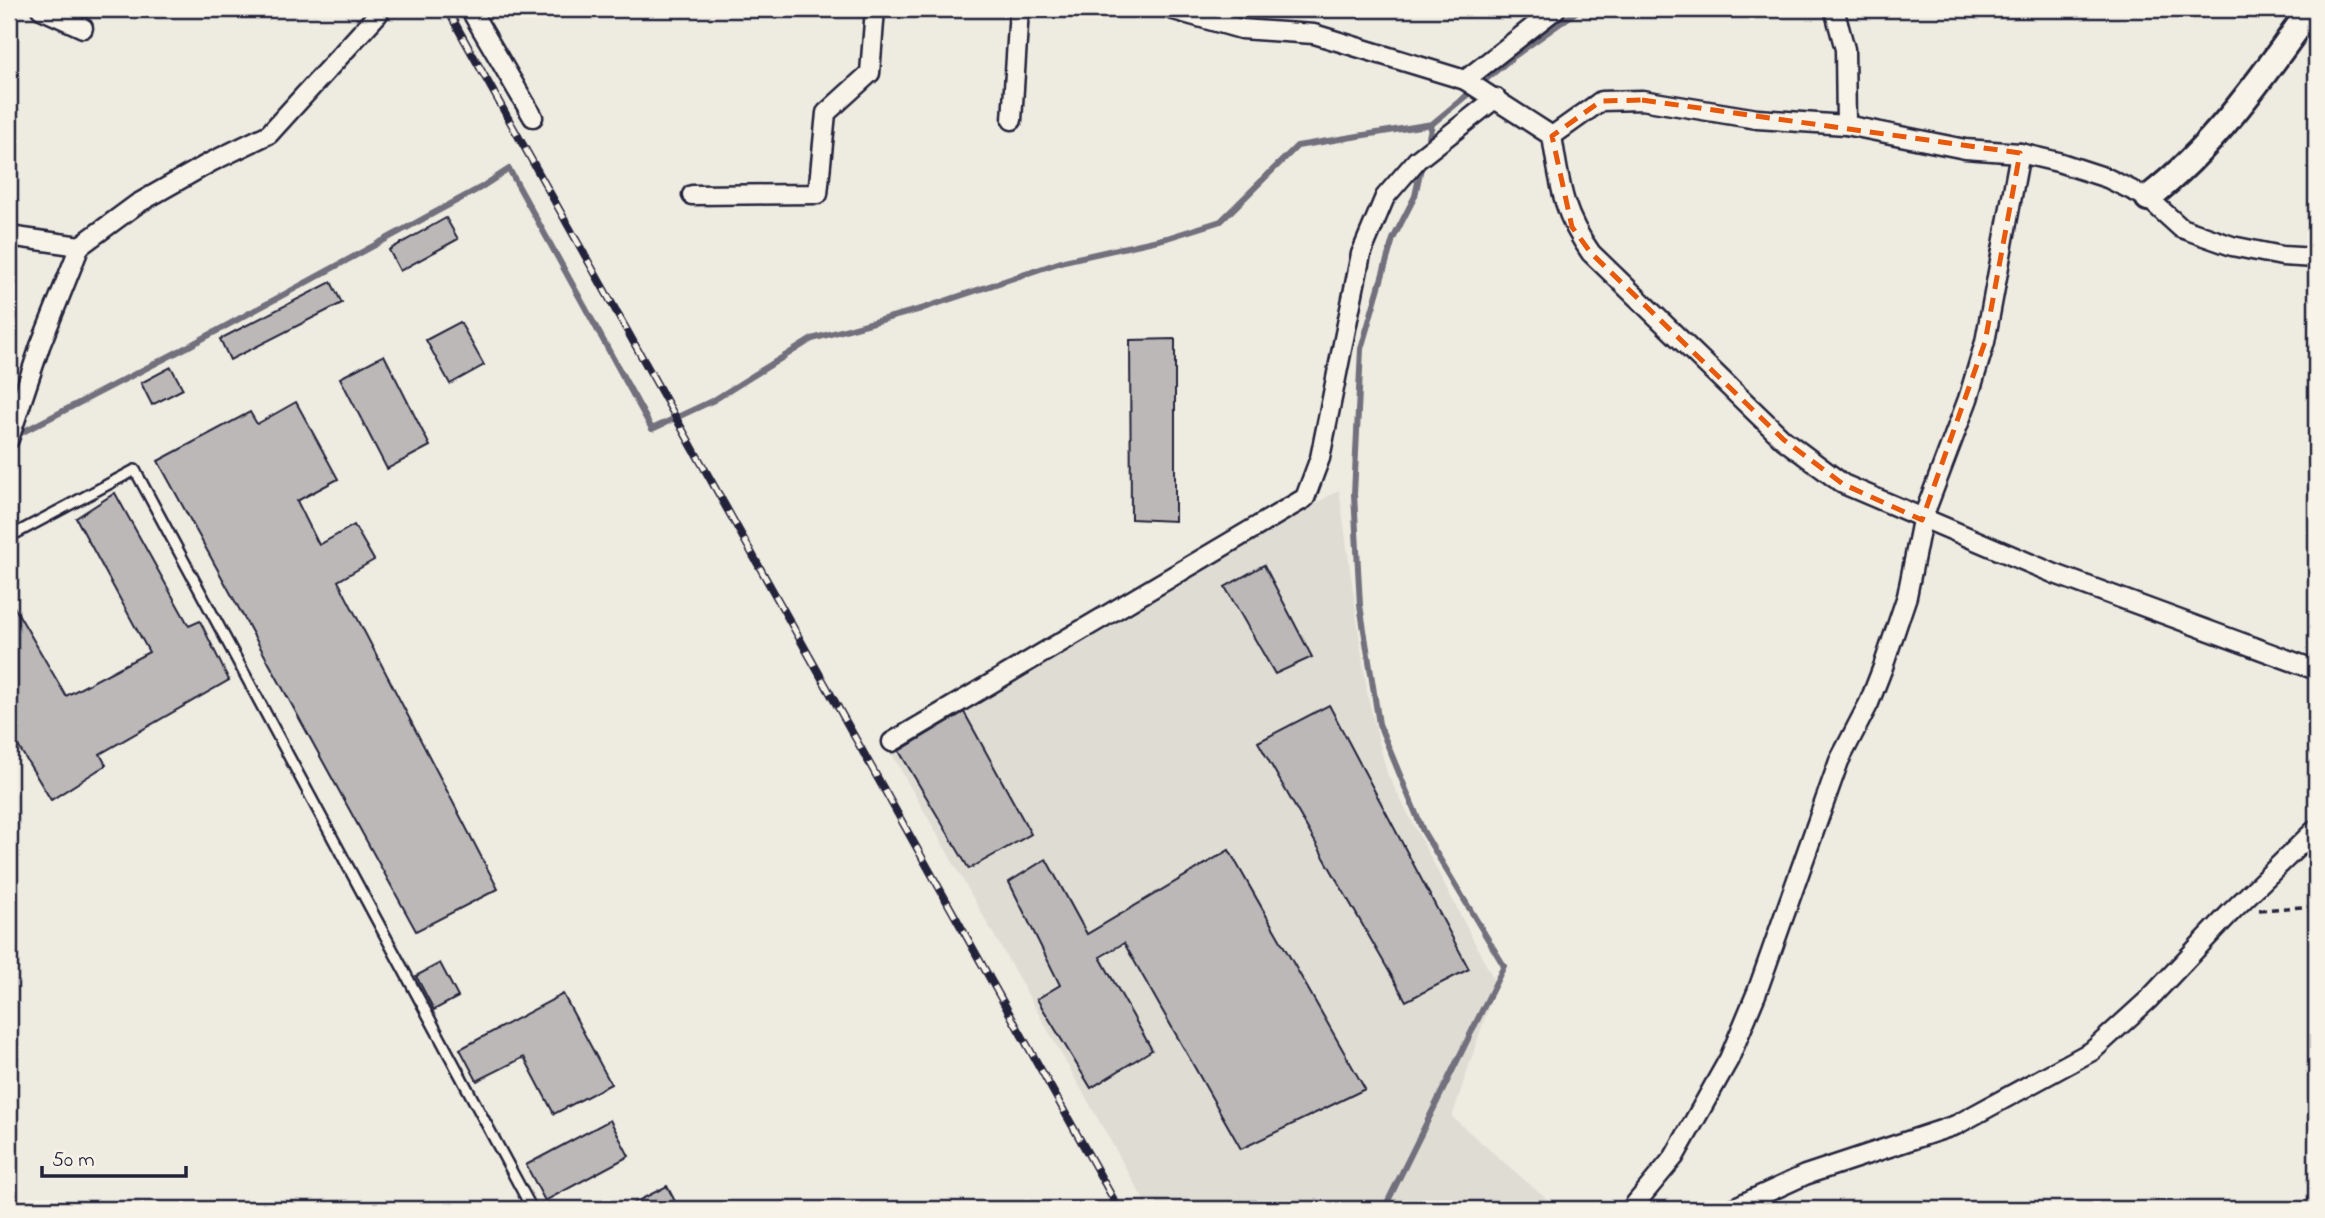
<svg xmlns="http://www.w3.org/2000/svg" width="2325" height="1218" font-family="'Indie Flower',sans-serif">
  <rect width="100%" height="100%" fill="#eeebe1"/>
  <filter id="ink" filterUnits="userSpaceOnUse"><feTurbulence type="fractalNoise" baseFrequency=".0143" numOctaves="2"/><feDisplacementMap in="SourceGraphic" scale="14" xChannelSelector="R" yChannelSelector="G"/><feConvolveMatrix kernelMatrix="1 2 1 2 8 2 1 2 1" color-interpolation-filters="sRGB"/></filter>
  <g filter="url(#ink)">
    <polygon fill="#dfdcd4" points="1339,490 1368,698 1387,773 1496,984 1452,1117 1558,1209 1149,1209 889,749"/>
    <g fill="none" stroke-linecap="round" stroke-linejoin="round">
      <g stroke="#716f7b" stroke-width="6">
        <polyline points="1427,146 1432,124"/>
        <polyline points="13,437 189,346 480,188 509,169 652,429 714,400 812,339 921,309 1064,261 1167,238 1221,221 1297,146 1432,124 1513,57 1580,9"/>
        <polyline points="1384,1209 1504,966 1423,831 1379,724 1360,605 1354,494 1361,349 1393,239 1415,196 1422,163"/>
      </g>
    </g>
    <g fill="#bbb8b7" stroke="#22223b" stroke-width="2">
      <polygon points="446,218 458,239 400,271 389,250"/>
      <polygon points="331,282 342,303 230,360 220,339"/>
      <polygon points="460,322 484,365 450,384 426,340"/>
      <polygon points="1175,339 1175,521 1131,519 1130,340"/>
      <polygon points="384,355 430,446 387,469 340,378"/>
      <polygon points="171,367 183,389 152,405 141,383"/>
      <polygon points="296,402 338,479 297,501 319,545 354,525 374,560 338,581 498,889 416,931 158,461 250,412 257,424"/>
      <polygon points="115,493 189,626 200,621 229,680 100,754 106,765 51,800 9,731 9,598 66,696 149,652 76,518"/>
      <polygon points="1264,565 1312,657 1275,674 1225,587"/>
      <polygon points="1329,705 1469,969 1406,1001 1258,742"/>
      <polygon points="964,712 1031,834 969,869 899,751"/>
      <polygon points="1229,850 1365,1089 1241,1149 1124,943 1100,957 1152,1050 1091,1088 1037,999 1060,985 1009,882 1046,859 1087,934"/>
      <polygon points="440,963 458,997 434,1010 416,976"/>
      <polygon points="563,994 611,1084 554,1114 524,1057 477,1081 460,1049"/>
      <polygon points="610,1120 629,1156 545,1201 526,1165"/>
      <polygon points="667,1186 679,1209 622,1209"/>
    </g>
    <g fill="none" stroke-linecap="round" stroke-linejoin="round">
      <g stroke="#22223b" stroke-width="14">
        <polyline id="lane" points="9,537 135,470 532,1209"/>
      </g>
      <g stroke="#22223b" stroke-width="23">
        <g id="street">
          <polyline points="41,9 83,28"/>
          <polyline points="470,9 533,117"/>
          <path d="M1170,9L1241,29L1314,34L1465,80L1552,136C1560,185 1562,212 1591,253L1784,440L1843,484L2055,574L2316,670"/>
          <polyline points="1834,9 1845,49 1846,125"/>
          <polyline points="1465,80 1556,9"/>
          <polyline points="1012,120 1019,9"/>
          <polyline points="1552,136 1601,101 1642,100 1757,119 1846,125 1965,149 2020,153 2058,162 2107,178 2148,198 2181,228 2232,246 2282,256 2316,258"/>
          <polyline points="692,195 818,194 826,113 870,73 875,9"/>
          <polyline points="9,236 80,246"/>
          <polyline points="9,439 40,346 80,246 137,204 211,162 269,134 378,14 376,9"/>
          <polyline points="892,742 1305,498 1320,458 1361,254 1385,197 1417,160 1496,98"/>
          <polyline points="1631,1209 1674,1157 1729,1059 1757,992 1839,761 1869,703 1883,667 1907,596 1922,520 1968,399 1985,342 2020,153"/>
          <polyline points="1731,1209 1805,1175 1956,1125 2092,1051 2148,1000 2231,912 2316,829"/>
        </g>
      </g>
      <g stroke="#22223b" stroke-width="30">
        <path id="secondary" d="M2148,198C2214,147 2263,76 2311,9"/>
      </g>
      <polyline stroke="#22223b" stroke-width="3.5" stroke-dasharray="7 5" stroke-linecap="butt" points="2259,910 2316,906"/>
      <use href="#lane" stroke="#f7f3e8" stroke-width="9"/>
      <use href="#street" stroke="#f7f3e8" stroke-width="18"/>
      <use href="#secondary" stroke="#f7f3e8" stroke-width="24"/>
      <g stroke="#22223b" stroke-width="8">
        <polyline id="rail" points="447,9 1119,1209"/>
      </g>
      <use href="#rail" stroke="#f7f3e8" stroke-width="5" stroke-dasharray="16" stroke-linecap="butt"/>
    </g>
  </g>
  <path fill="none" stroke="#e8590c" stroke-width="5" stroke-dasharray="14 9" stroke-linejoin="round" d="M1642,100L2020,153L1985,342L1922,520L1843,484L1784,440L1591,253L1572,227L1552,136L1601,101Z"/>
  <rect width="2325" height="1218" fill="none" stroke="#f7f3e8" stroke-width="35"/>
  <rect x="18" y="18" width="2290" height="1183" fill="none" stroke="#22223b" stroke-width="2.5" filter="url(#ink)"/>
  <path d="M42 1166v10h144v-10" fill="none" stroke="#22223b" stroke-width="3.5"/>
  <text x="52" y="1166" font-size="21" fill="#22223b" stroke="#f7f3e8" stroke-width="5" paint-order="stroke">50 m</text>
</svg>
